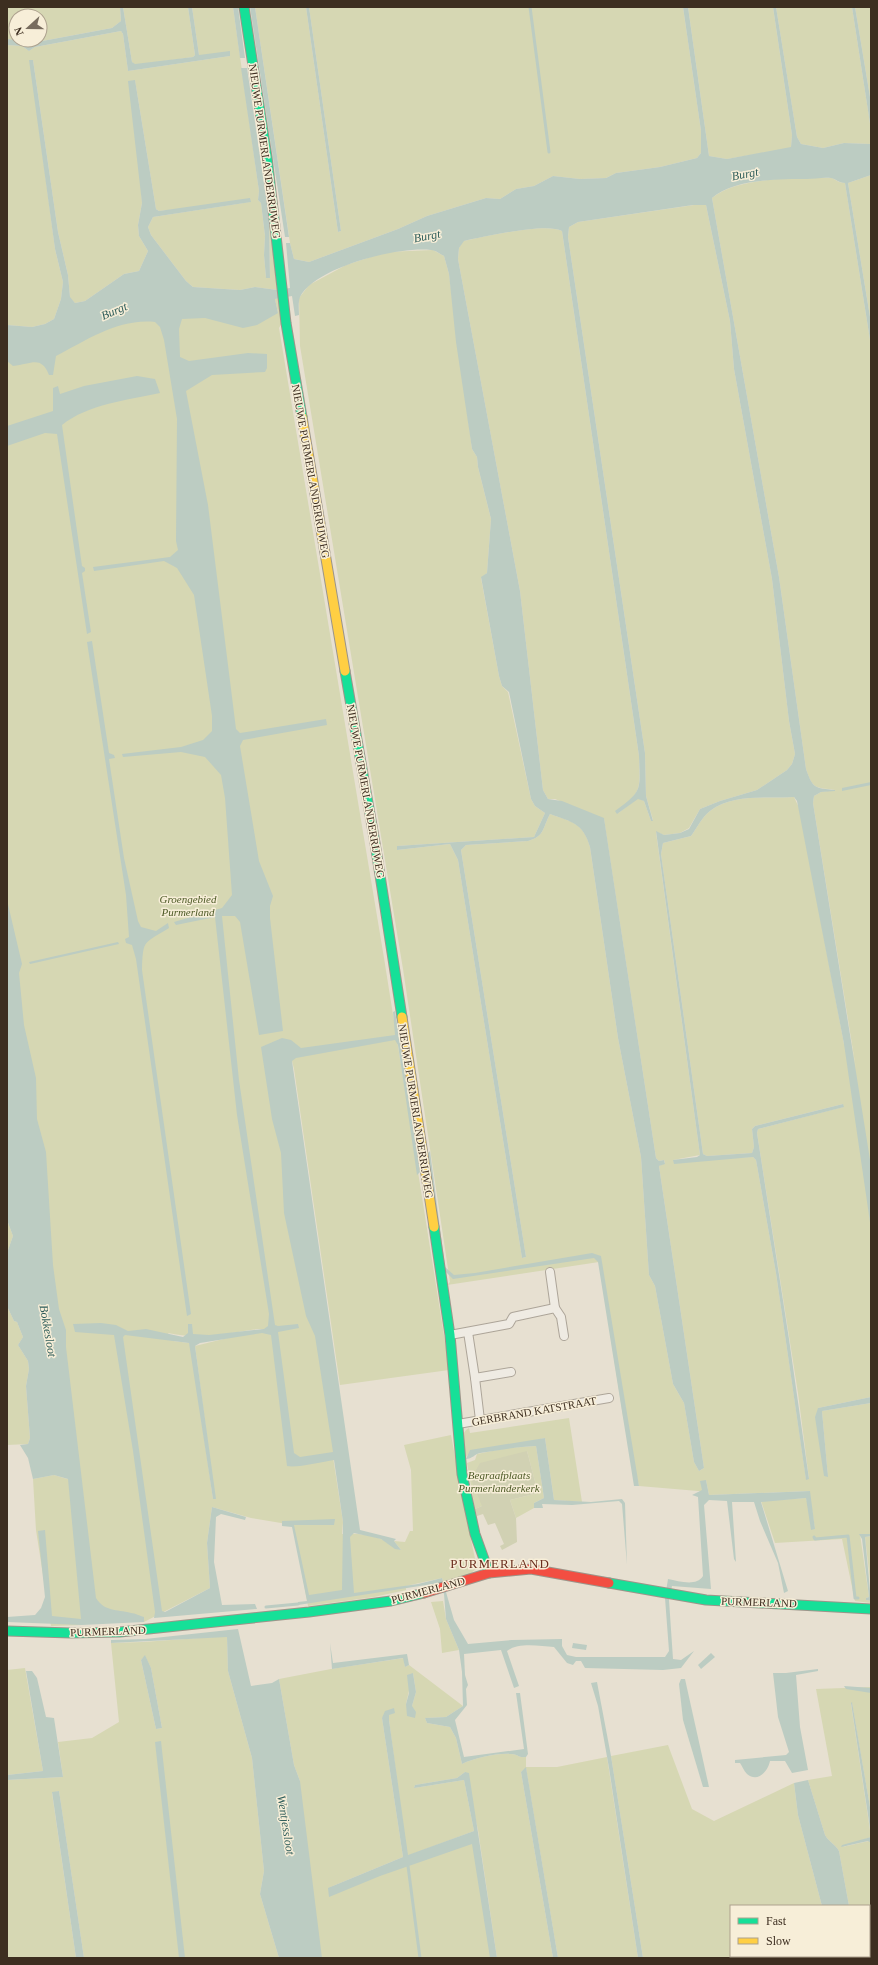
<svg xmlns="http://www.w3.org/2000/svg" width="878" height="1965" font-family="'Times New Roman',serif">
  <rect width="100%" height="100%" fill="#e7e0d1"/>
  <g fill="#d6d7b3" fill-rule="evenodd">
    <path d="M7,7H120L121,21L112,28L37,42L7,39ZM16,16H40V40H16Z"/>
    <polygon points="123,7 188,7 195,55 193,57 135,65 132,62"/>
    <polygon points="192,7 233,7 259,191 258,200 261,203 265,236 264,255 266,278 270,278 269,218 277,290 255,287 240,290 193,287 186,281 151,235 148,227 153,217 250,202 159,211 156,209 135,80 142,203 138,225 139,236 148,251 139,271 124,274 85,301 75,303 70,298 68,275 58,232 33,60 30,60 55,249 63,282 61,299 54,319 45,324 32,327 7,325 7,45 22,46 29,51 35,47 121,31 123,34 128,71 230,56 199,55"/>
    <polygon points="255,7 306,7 338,232 341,231 309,7 683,7 701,131 701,153 697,158 660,167 616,173 606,178 580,179 553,176 534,186 516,189 500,199 486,198 427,216 398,229 309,262 294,259 290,243"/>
    <polygon points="688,7 773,7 792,135 791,148 727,159 709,156"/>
    <polygon points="776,7 852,7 871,130 871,144 844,143 823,148 801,144 797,137"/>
    <polygon points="855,7 871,7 871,103"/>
    <polygon points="871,175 871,323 848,183"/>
    <path d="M784,178H832L839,182L845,183L871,346V1202L868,1203L871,1229V1397L818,1408L828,1477L822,1411L871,1403V1534H860L869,1597L866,1598V1600L871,1601V1603L855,1601L842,1539L775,1543L761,1501L806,1498L815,1529L809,1491L709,1495L706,1480L703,1491H698L639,1486L623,1416L599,1262L447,1285L450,1282L403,969L300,346L299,298L309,285L346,265L386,252L433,250L444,256L449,274L472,449L477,457L478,467L491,519L487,573L481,578L499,676L502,686L508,692L531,799L535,806L545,813L534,837L397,846V850L450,844L458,860L522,1258L526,1257L461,850L466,845L528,841C545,836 542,829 550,814C572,822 583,822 590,847L618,1038L641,1157L649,1275L655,1286L673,1384L684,1403L694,1462L699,1471L704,1468L659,1166L665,1163L664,1160L659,1161L656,1158L604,819L555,799H548L543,790L520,591L458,259L459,248L463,241C484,237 545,222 562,231L639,756C640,791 642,790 617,814L638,798L644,801L651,821L653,820L646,796L645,753L568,237L569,227L578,222L694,205H706L730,321L734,369L772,579L789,721L795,754L792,764L787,770L757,790L720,801L700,809L689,828L680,833L664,835L656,832L700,1155L673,1160L753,1157L756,1160L776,1273L806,1479H809L798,1393L757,1133L758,1129L843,1107V1104L755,1126L752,1129L754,1147L752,1153L707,1156L703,1154L661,854L663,843L691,836C697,828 702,817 710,811C733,793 768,799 794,797L800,810L844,1044L851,1042L856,1069L813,803L814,796L821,792L835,790C815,787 813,790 806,769L779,577L712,198C730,183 761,181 784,178Z"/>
    <path d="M158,298L278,313L275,299L279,298L283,321L279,328L384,958L446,1348L449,1370L340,1385L294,1069L292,1061H282L342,1456L333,1457L343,1522L342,1534C354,1533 369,1534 381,1539C388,1542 393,1548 401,1550L394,1541L405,1542L410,1531H413L411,1470L404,1445L451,1435L467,1521L477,1568L470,1574L443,1582L442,1578L406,1586V1590L374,1597L308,1606L293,1525L251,1518L212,1507L207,1543L210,1588L144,1622L143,1617L89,1611L82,1625L51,1626L36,1530L33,1479L54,1475L74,1481L7,1100V344ZM257,1329H264L195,1346L215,1498L213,1499L191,1348L189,1343L173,1341L168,1333C197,1340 228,1333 257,1329Z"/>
    <polygon points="7,1220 13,1236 7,1253"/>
    <polygon points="7,1306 14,1321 17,1322 23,1337 18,1345 28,1361 29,1369 26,1386 30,1438 28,1444 7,1445"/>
    <polygon points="569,1418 582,1502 554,1500 545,1438 468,1455 466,1457 463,1434 466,1430 469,1428 470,1433"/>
    <polygon points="536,1446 544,1498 534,1503 534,1508 516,1518 510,1500 538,1493 527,1451 482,1506 475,1509 467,1463 475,1460 477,1454 507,1448"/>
    <polygon points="871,1536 871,1589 865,1537"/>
    <polygon points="443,1601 446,1619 459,1650 442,1653 440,1629 431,1602"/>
    <path d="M213,1637H227L228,1671L252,1758L264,1871L260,1894L279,1958H84L59,1791L52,1793L76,1958H7V1780L63,1777L58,1742L92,1738L119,1722L111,1643L143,1642ZM145,1656L151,1668L162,1728L156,1729L141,1660Z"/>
    <path d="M404,1658L405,1667L409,1665L463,1706L446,1717L425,1718L427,1723L450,1727L456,1738L462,1764C475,1758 497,1753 511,1754C518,1754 518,1758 526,1757V1767H557L607,1757L638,1958H558L526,1768L521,1772L553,1958H497L478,1830L465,1772L457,1778L415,1785L414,1788L464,1780L474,1831L407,1856L389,1720L388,1715L394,1708L382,1718L403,1857L328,1888L473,1837L494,1958H302L300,1781L294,1765L279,1679L331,1669ZM413,1673L416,1692L412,1706L406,1704Z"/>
    <polygon points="25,1668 43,1771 7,1775 7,1670"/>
    <path d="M871,1687V1813L852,1703L851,1704L871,1837L842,1847L869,1841L871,1843V1958H858L857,1956H869V1906H849L839,1851C835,1844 829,1842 825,1835L808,1780L832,1776L816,1689Z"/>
    <polygon points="668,1745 692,1809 714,1821 794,1783 798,1815 822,1906 731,1906 731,1956 834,1956 835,1958 643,1958 611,1756"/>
  </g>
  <polygon fill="#d1d1b3" points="527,1451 538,1493 510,1500 516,1518 517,1542 502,1550 500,1546 504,1544 495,1523 488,1525 483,1514 477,1516 475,1509 482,1506 471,1479 480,1463"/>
  <g fill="#bcccc2">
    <polygon points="120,7 123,7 132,62 135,64 193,57 195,55 188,7 192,7 199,55 230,51 230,56 128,71 123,34 121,31 35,47 29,51 22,46 7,45 7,39 37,42 112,28 121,21"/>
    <polygon points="233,7 238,7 245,58 240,58"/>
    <polygon points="250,7 255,7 289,237 285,237"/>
    <polygon points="306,7 309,7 341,231 338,232"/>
    <path d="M683,7H688L709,156L727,159L791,147L792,135L773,7H776L797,137L801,144L823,148L844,143L871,144V175L848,183L871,323V346L845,183C839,183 836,179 831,178C823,177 814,179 807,179C779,179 734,179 712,198L779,577L806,769C813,789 815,788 835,790V791L821,792L814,796L813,803L871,1166V1229L844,1044L797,801L794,797C768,799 733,793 710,811C702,817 697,828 691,836L663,843L661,854L703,1154L707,1156L752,1153L754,1147L752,1129L755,1126L843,1104L844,1107L758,1129L757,1133L789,1339L809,1479L806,1480L776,1273L756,1160L753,1157L674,1164L673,1160L697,1157L700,1155L656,831L664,835L680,833L689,829L700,809L720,801L757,790L787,770L792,764L795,754L789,721L772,579L734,369L730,321L706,205H693L578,222L569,227L568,237L645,753L646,796L653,821H651L644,801L638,799L617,814L615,811C643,791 640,790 639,756L562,231C546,222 484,237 464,241L459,248L458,259L520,591L543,790L548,799L562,801L604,818L656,1158L659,1161L664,1160L665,1164L659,1166L704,1468L699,1471L694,1462L684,1403L673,1384L655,1286L649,1275L641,1157L618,1038L590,847C583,823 572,822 550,814C542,829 545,836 528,841L466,845L461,850L526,1257L522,1258L458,860L450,844L397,850V846L534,837L545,813L535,806L531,799L509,692L502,686L499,676L481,577L487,573L491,519L478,467L477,457L472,449L456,342L449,274L444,256C440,254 435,250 431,250C399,246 315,267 300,297C298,302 299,310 299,315L295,316L292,296L275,299L278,313L257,325L243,328L205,318L182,319L179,329L180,357L189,361L248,353L267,354V368L265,372L212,375L186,391L208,505L236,729L240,733L326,719L327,725L243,740L240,746L259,861L273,896L270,906V918L283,1031L259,1035L240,922L235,916H222L239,1080L275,1325L278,1326L298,1324L299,1328L278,1332L294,1453L300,1457L333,1452L315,1336L306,1316L284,1213L281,1153L272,1119L261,1047L282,1038L291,1040L301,1048L395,1035L393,1012L395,1011L420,1172L417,1175L398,1045L395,1040L296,1058L292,1061L360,1530L396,1539L394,1541L401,1550L395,1549L381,1539L354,1533L350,1537L354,1593L418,1584L442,1578L454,1620L468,1644L512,1640L562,1639V1646L567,1655L576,1657H665L669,1651L665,1598L668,1579C679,1581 696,1587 703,1576L698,1497L692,1495L702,1490L700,1481L706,1480L709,1495L810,1491L815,1529L811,1530L806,1498L761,1502L788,1591L784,1593L778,1563L760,1521L754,1502H732L736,1562L734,1559L727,1501L709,1500L704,1505L711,1589L672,1586L669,1600L673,1659L681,1660L694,1651L681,1668L663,1670L585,1668L581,1661H576L573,1665L567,1663L554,1647C540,1646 518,1642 507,1651L519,1686L514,1688L501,1650L464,1654L465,1675L468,1685L466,1689L467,1705L455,1720L464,1757L524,1749L516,1693H520L528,1754L526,1757C518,1758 518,1754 511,1754C497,1753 475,1758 462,1764L456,1738L450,1727L427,1723L425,1718L446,1717L463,1706L462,1672L459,1650L446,1619L444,1594L439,1583L298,1605V1602L307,1601L292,1527L282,1526V1521L335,1519L334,1525H294L309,1595L342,1590L343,1522L334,1460C322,1462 297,1468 287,1466L271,1335L262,1333L200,1343L195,1346L216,1499H213L189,1343L125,1335L123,1337L162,1611L165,1612L210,1588L207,1543L212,1507L246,1517L245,1520L221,1514L216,1517L214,1562L222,1605L255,1604L257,1609L154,1618L155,1612L133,1451L114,1335L75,1332L73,1324L101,1323L116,1325L128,1331L146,1329L183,1337L188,1333V1324H192L193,1334L209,1335L264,1329L268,1326L269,1314L237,1115L215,917L176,925L174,922L222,908L232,895L225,798L221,775L205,757L181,752L123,757L122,754L181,747L203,740L212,731V716L194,595L177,568L164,561L94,571L93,567L170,557L178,550L176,541L177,419L164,340L160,327L155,322C119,318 87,340 56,356L53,375H49C41,355 32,364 13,366L7,361V325L32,327L45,324L54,319L61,299L63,282L55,249L29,60H33L58,232L68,275L70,297L75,303L85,301L124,274L139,271L148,251L139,236L138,225L142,203L128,81L135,80L156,209L159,211L250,198L251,202L153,217L148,227L151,235L186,281L193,287L240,290L255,287L277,290L290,288L286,243H290L294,259L309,262L398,229L427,216L486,198L500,199L516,189L534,186L553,176L580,179L606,178L616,173L660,167L697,158L701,153V131Z"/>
    <polygon points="852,7 855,7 871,103 871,130"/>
    <polygon points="241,68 247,68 269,218 270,278 266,278 264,255 265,236 261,203 258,200 259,191"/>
    <path d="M137,376L155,379L160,393C128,400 88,404 62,425L82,566L85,568V571L82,573L91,632L87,634L57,434L45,433L7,446V426L53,411V388L58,386L60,394L84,386Z"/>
    <path d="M92,641L109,753L114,755L115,758L109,759L124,858L138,921L141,927L156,931L168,923L169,928C144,944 143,938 142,970L191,1314L187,1316L136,959L132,945L126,943L125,939L129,937L126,895L87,642Z"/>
    <polygon points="871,782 871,785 842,791 842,788"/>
    <path d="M7,900L22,964L19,973L24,1025L36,1078L37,1119L46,1152L53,1265L59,1309L66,1330V1347L96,1598C105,1612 116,1609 131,1613C135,1613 140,1616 144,1617V1622L82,1625L7,1622V1617L35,1615L41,1608L45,1597L38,1531L45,1530L52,1616L81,1619L68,1479L54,1475L33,1479L28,1458L20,1445L28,1444L30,1438L26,1386L29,1369L28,1361L18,1345L23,1337L17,1322L14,1321L7,1306V1253L13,1236L7,1220Z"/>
    <polygon points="118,942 119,944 30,964 29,962"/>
    <polygon points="430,1151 445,1267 454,1275 475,1273 592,1253 601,1256 639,1486 634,1486 598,1262 594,1258 453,1279 443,1269 426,1155"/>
    <polygon points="871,1397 871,1403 822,1411 828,1477 824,1476 815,1417 818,1408"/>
    <path d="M545,1438L554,1500L591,1502L622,1499L625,1503L627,1565L622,1504L619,1501L572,1505L542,1504L543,1508H534V1503L544,1498L536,1446C517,1447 499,1450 480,1453C475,1454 472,1459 466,1459L470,1450Z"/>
    <polygon points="859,1534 871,1534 871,1536 865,1537 871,1601 866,1600 866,1598 869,1597 862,1539"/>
    <polygon points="238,1629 251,1686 272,1683 279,1679 294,1765 300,1781 322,1958 279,1958 260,1894 264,1871 252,1758 228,1671 227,1637 111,1643 111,1640 145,1639"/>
    <polygon points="330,1643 333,1663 407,1654 409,1665 405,1667 403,1658 332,1669"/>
    <polygon points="573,1643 587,1645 586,1650 572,1648"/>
    <polygon points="711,1653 715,1657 701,1669 698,1665"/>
    <polygon points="145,1655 151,1668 162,1728 156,1729 141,1660"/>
    <path d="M818,1669V1671L796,1675L800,1727L808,1770L792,1773L785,1761H770C768,1771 758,1783 747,1774C744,1771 742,1766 740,1763H735V1760L786,1755L789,1752L778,1717L773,1673H786Z"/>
    <polygon points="26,1671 32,1671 37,1678 46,1717 54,1718 63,1777 7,1780 7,1775 43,1771"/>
    <polygon points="413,1673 416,1692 412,1706 416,1712 415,1718 407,1716 406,1704 409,1693 407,1675"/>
    <polygon points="681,1679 685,1679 709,1787 703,1787 683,1720 679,1684"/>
    <polygon points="597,1682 611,1756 643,1958 638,1958 609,1768 598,1706 591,1683"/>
    <polygon points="844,1686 871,1688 871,1693 846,1689"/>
    <polygon points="852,1702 871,1813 871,1835 851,1703"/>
    <polygon points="394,1708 395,1713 389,1715 389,1720 408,1855 474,1831 464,1780 414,1788 415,1785 457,1778 465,1772 469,1773 497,1958 490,1958 472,1844 380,1876 329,1897 328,1888 403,1857 382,1718 385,1711"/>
    <polygon points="161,1741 185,1958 179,1958 155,1742"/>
    <polygon points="526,1767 558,1958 553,1958 521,1772"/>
    <path d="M808,1780L825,1835C829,1842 835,1844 839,1851L849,1906H822L798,1815L794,1783Z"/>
    <polygon points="59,1791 61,1804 84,1958 76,1958 52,1792"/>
    <polygon points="871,1837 871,1843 868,1841 841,1847 842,1845"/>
  </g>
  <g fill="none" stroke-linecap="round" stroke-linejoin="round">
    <g stroke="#bcccc2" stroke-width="3">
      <polyline points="530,7 549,152"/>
      <polyline points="814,1537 815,1539 848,1536 855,1598 858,1598"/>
      <polyline points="266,1607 298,1604"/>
      <polyline points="408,1866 420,1958"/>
    </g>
    <g stroke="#ada599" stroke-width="10">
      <g id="street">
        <polyline points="550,1272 555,1308"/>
        <polyline points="468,1332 475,1378 511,1372"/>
        <polyline points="450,1335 509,1324 513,1317 555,1308 561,1317 564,1336"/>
        <polyline points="475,1378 480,1420"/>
        <polyline points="458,1424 609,1398"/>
      </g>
    </g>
    <g stroke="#9c958a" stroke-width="11">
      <g id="fast">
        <polyline points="244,7 267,157 286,323 302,417"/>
        <polyline points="345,671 375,843 402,1017"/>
        <polyline points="434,1227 450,1335 462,1474 475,1534 489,1573"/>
        <polyline points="609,1583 706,1600 871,1609"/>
        <polyline points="7,1631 71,1633 120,1632 309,1612 391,1601 424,1593"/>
      </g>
    </g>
    <g stroke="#9c958a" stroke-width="11">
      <g id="slow">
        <polyline points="302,417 345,671"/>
        <polyline points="402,1017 434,1227"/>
      </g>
    </g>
    <g stroke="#9c958a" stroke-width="11">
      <polyline id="jam" points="424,1593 489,1573 531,1569 609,1583"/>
    </g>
    <use href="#street" stroke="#efebe3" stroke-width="8"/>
    <use href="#fast" stroke="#16e098" stroke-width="9"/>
    <use href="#slow" stroke="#ffcf43" stroke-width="9"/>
    <use href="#jam" stroke="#f24e42" stroke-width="9"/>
  </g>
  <g text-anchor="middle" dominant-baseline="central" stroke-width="3" stroke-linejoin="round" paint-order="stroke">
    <g font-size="11" fill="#3d2e20" stroke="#f7eed8">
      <text transform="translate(265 151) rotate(82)">NIEUWE PURMERLANDERRIJWEG</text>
      <text transform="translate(311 471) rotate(80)">NIEUWE PURMERLANDERRIJWEG</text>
      <text transform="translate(366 791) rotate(80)">NIEUWE PURMERLANDERRIJWEG</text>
      <text transform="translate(416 1111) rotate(81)">NIEUWE PURMERLANDERRIJWEG</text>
      <text transform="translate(534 1411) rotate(-10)">GERBRAND KATSTRAAT</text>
      <text transform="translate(428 1590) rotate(-15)">PURMERLAND</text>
      <text transform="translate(759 1602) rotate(2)">PURMERLAND</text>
      <text transform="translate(108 1631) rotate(-2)">PURMERLAND</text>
    </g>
    <g font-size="11" font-style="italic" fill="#4d5a26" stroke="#f7eed8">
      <text x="188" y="899">Groengebied<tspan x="188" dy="13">Purmerland</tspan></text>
      <text x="499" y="1475">Begraafplaats<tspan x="499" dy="13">Purmerlanderkerk</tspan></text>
    </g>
    <g font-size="12" font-style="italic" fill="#2f5d5a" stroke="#f7eed8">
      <text transform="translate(745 174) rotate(-11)">Burgt</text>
      <text transform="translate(427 236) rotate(-11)">Burgt</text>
      <text transform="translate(114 311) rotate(-23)">Burgt</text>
      <text transform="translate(48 1331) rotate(80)">Bokkesloot</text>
      <text transform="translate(286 1825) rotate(81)">Wentjessloot</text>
    </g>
    <g font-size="13" letter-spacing="1" fill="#6b2e1e" stroke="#f7eed8">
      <text x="500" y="1563">PURMERLAND</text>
    </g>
  </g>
  <rect width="878" height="1965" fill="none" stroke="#3d2e20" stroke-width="16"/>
  <rect x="730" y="1905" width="140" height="52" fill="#f7eed8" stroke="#ada18e"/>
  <rect x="738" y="1918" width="20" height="6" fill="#16e098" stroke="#ada18e"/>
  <text x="766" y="1925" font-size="12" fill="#3d2e20">Fast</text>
  <rect x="738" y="1938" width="20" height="6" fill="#ffcf43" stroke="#ada18e"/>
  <text x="766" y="1945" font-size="12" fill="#3d2e20">Slow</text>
  <g transform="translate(28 28) rotate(249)"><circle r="19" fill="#f7eed8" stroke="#ada18e"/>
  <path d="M0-3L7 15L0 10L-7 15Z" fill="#786c5e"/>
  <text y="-6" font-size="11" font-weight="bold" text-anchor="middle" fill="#3d2e20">N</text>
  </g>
</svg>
